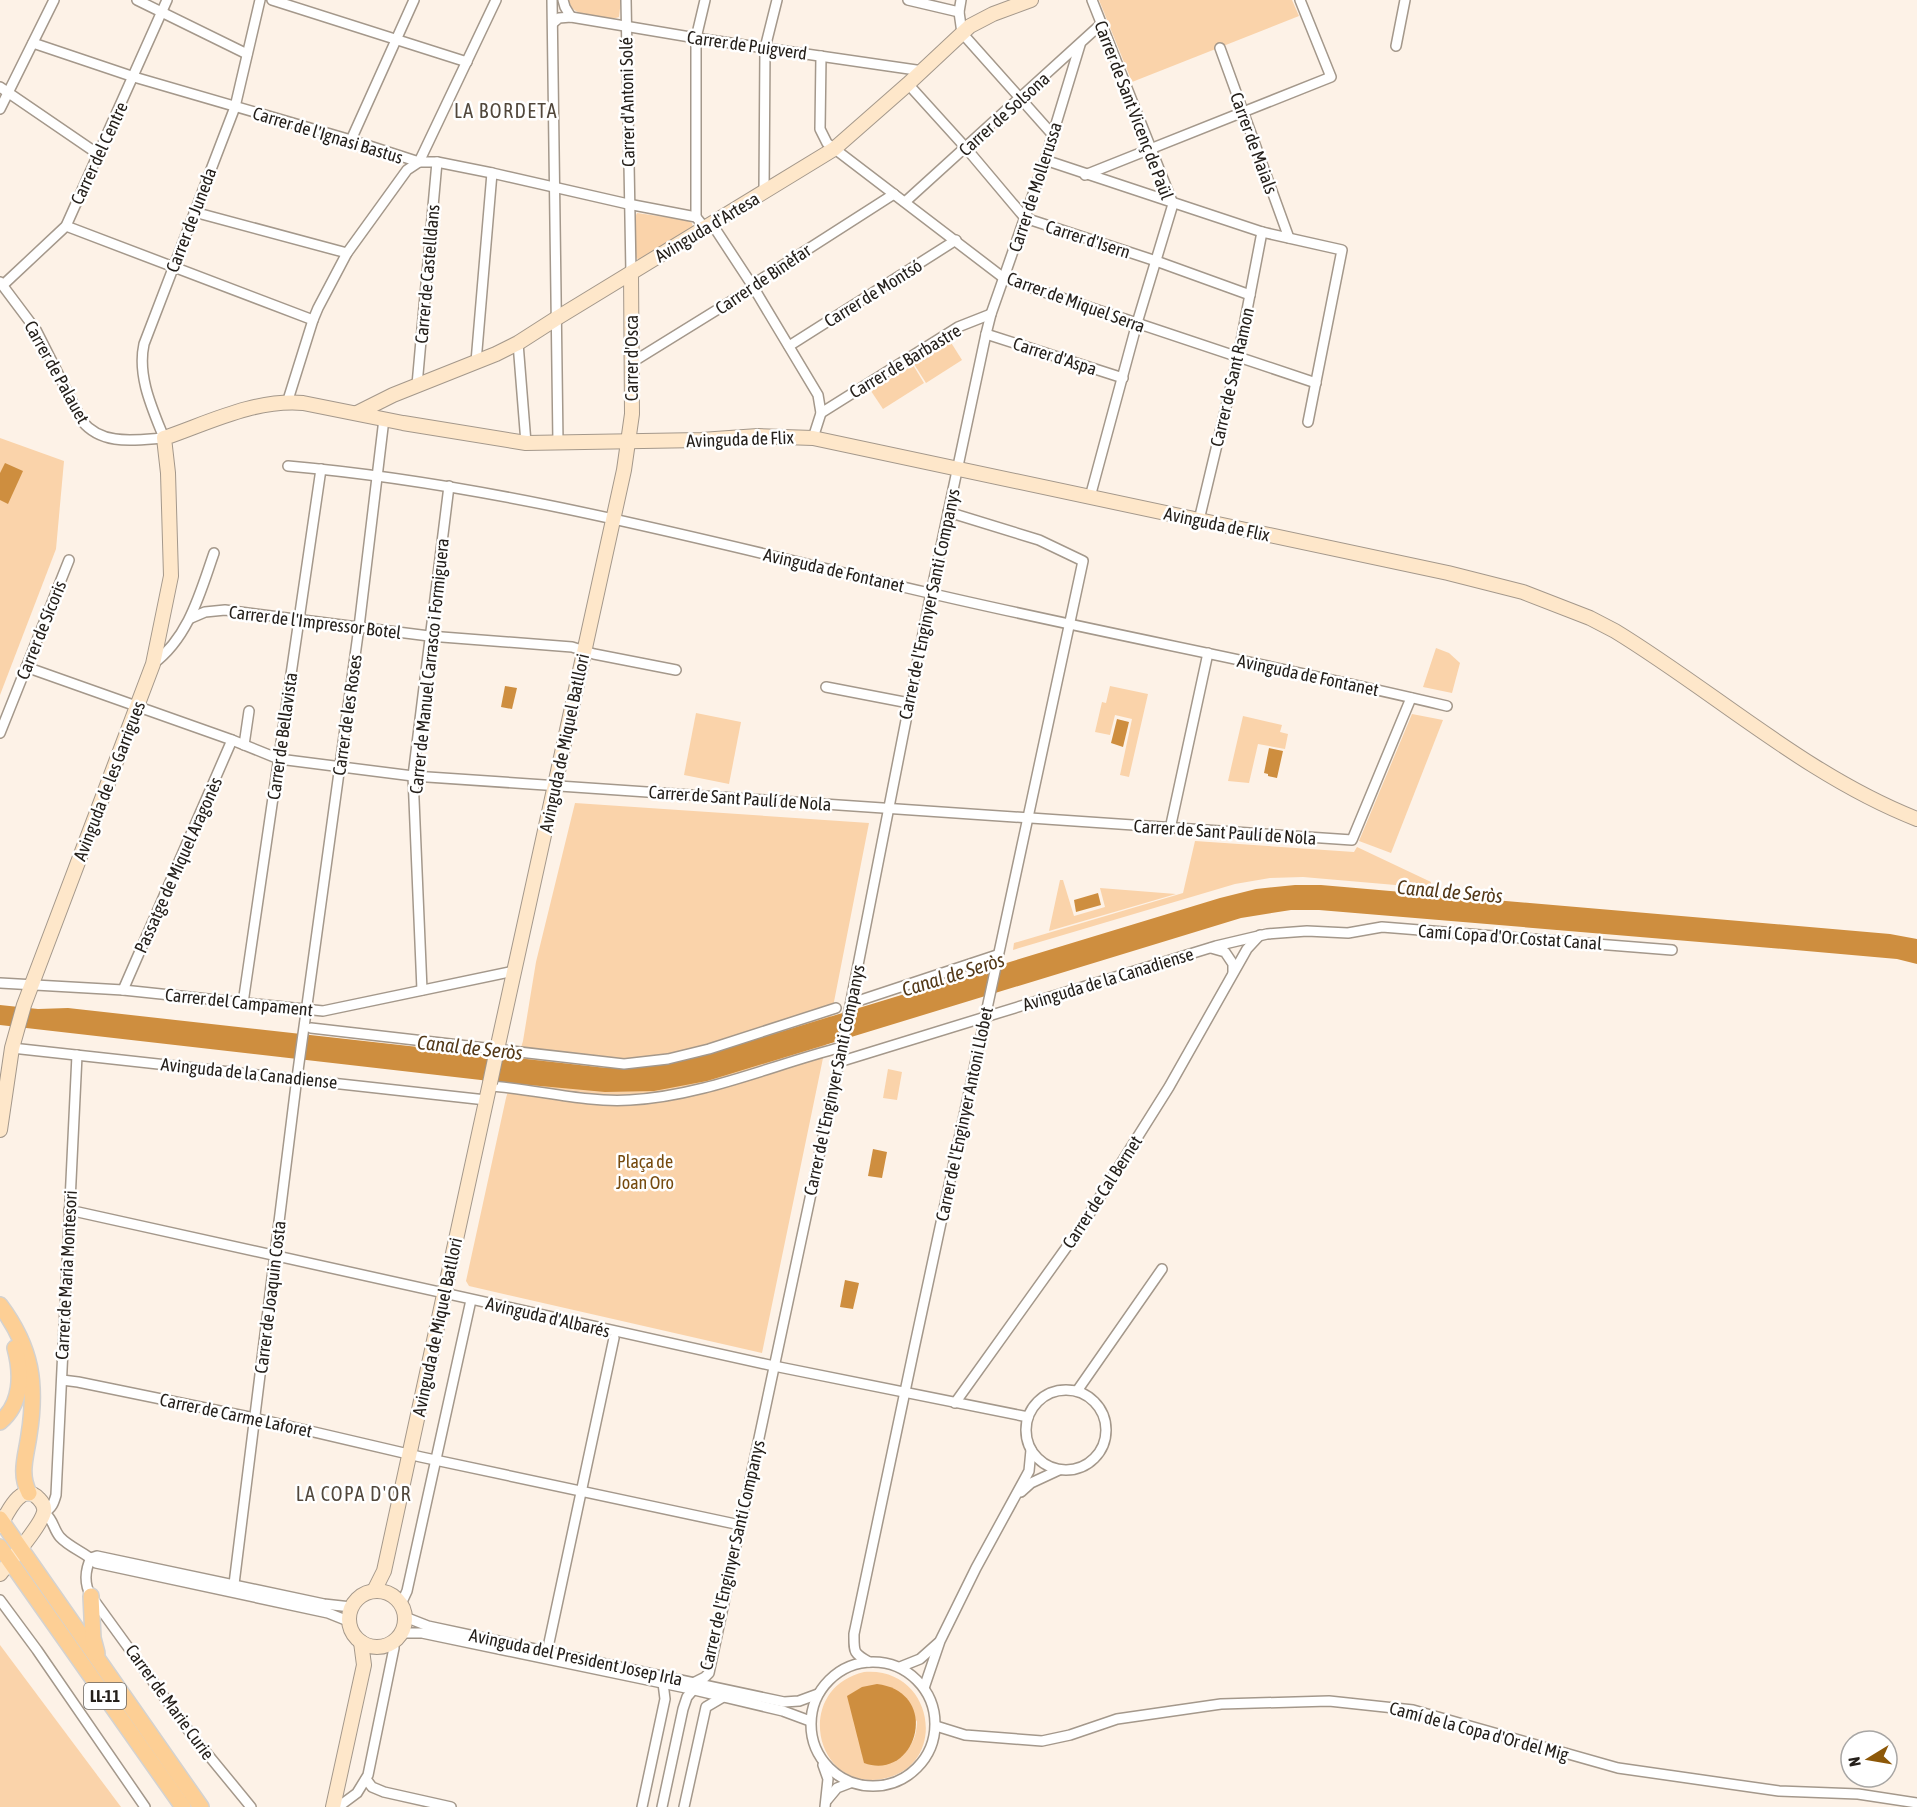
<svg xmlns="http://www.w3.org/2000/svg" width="1917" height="1807" font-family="'Asap Condensed',sans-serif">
  <rect width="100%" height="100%" fill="#fdf2e7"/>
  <g fill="#fad3aa" fill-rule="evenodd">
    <path d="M568,0H621L619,17C609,21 585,17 576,11C572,9 570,4 568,0Z"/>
    <polygon points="1099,0 1292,0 1299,16 1132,82"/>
    <polygon points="637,213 686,220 692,223 693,227 639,261 636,257 636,215"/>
    <polygon points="950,341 962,360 926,383 914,364"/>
    <polygon points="913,365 924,383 883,409 871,391"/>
    <polygon points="0,438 64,461 56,549 0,695"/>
    <polygon points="1436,648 1449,653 1460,663 1452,693 1423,687"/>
    <polygon points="1110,686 1148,694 1129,777 1120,775 1132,719 1115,715 1110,735 1095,732 1102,702 1106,703"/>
    <polygon points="696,713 741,722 729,784 684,775"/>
    <polygon points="1412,714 1443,720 1391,853 1359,841"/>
    <polygon points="1243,716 1282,725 1280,732 1288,734 1285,749 1258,744 1249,783 1228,781"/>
    <polygon points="575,803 869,823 822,1063 762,1353 469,1286 466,1281 506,1098 523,1041 536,962"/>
    <polygon points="1195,841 1354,852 1357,847 1431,882 1430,888 1303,877 1270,878 1235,884 1013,950 1014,943 1183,893"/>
    <polygon points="1060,880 1063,880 1074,916 1105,907 1100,888 1176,894 1049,931"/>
    <polygon points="888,1069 902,1072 897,1100 883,1098"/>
    <polygon points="0,1645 121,1807 0,1807"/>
    <path d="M864,1672C935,1666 950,1767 882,1779C814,1791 793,1689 864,1672ZM917,1720C917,1740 909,1753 890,1763Z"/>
  </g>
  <g fill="#ce8e3f">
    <polygon points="5,463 23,471 8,504 0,500 0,473"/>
    <polygon points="505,686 517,688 512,709 501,707"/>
    <polygon points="1117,719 1129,722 1123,747 1111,743"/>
    <polygon points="1269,748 1283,751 1277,778 1268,776 1268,774 1264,773"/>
    <path d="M1295,885H1321L1890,934L1917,939V964L1897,959L1784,949L1319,910H1291L1241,918L707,1081L654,1091L605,1092L507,1083L0,1025V1005L38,1009L68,1008L606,1068C642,1068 677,1064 711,1053L1220,898L1256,889Z"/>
    <polygon points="1098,893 1101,905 1076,912 1074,900"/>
    <polygon points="873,1149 887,1152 882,1178 868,1176"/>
    <polygon points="845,1280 859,1283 853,1309 840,1307"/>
    <path d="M877,1684C942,1692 917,1782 864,1763L847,1696L862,1687Z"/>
  </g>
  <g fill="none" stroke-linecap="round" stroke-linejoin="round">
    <g stroke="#a4988b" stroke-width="12">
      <g id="street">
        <polyline points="137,0 247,54"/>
        <polyline points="272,0 467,62"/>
        <polyline points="552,0 558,443"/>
        <polyline points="563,0 565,7 571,17"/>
        <polyline points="626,0 631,273"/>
        <polyline points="908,0 959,12"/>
        <polyline points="961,0 959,12 962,33 1052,134"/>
        <polyline points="553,23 559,18 571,17 696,38 923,71"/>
        <polyline points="33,43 134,77 351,140 419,162 437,162 492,173 628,204 696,217 705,228"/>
        <polyline points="1396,46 1405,0"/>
        <polyline points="1220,48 1289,238"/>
        <polyline points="821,56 820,129 827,143 1005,279 1316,383"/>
        <polyline points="908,84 966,148 1025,218 1156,261 1250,295"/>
        <polyline points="0,87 98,154"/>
        <polyline points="0,109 54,0"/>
        <polyline points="351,140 414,0"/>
        <polyline points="1045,160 1262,232 1342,250 1308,422"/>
        <polyline points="1085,175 1331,77 1300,0"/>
        <polyline points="764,192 765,48 777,0"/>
        <polyline points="905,202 1100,25"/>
        <polyline points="194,212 347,253"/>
        <polyline points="696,217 696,38 705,0"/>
        <polyline points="712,224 752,285 818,395 821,413 813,438"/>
        <polyline points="66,226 313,320"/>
        <path d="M0,282L36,330L82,421C102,446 135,440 164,438C152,408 137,376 144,344L235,107L260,0"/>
        <polyline points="3,285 66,226 167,0"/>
        <polyline points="986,334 1123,378"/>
        <polyline points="518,343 526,443"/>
        <polyline points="789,346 956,240"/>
        <polyline points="476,362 492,173"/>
        <polyline points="631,363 749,290 752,285 894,194"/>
        <polyline points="417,385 437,162"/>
        <polyline points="287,403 313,320 318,308 347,253 407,170 419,162 496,0"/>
        <polyline points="821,413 958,327 991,314"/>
        <path d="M288,466C505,485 717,544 929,593C1101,633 1275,665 1447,706"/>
        <polyline points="1090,497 1137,323 1173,204 1092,0"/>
        <polyline points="1199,520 1238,357 1262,232"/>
        <polyline points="191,618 205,612 225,610 429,636 572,647 594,654 676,670"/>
        <path d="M153,664C189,637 200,593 214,553"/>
        <polyline points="26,667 232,740 279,759 413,776 1352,840 1411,698"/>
        <polyline points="826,687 909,703"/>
        <polyline points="0,733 69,560"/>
        <polyline points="244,745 249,711"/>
        <polyline points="1170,829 1208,653"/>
        <polyline points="1211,948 1225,952 1233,964 1233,972"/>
        <polyline points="0,983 123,990 323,1011 514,971"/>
        <polyline points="123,990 232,740"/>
        <polyline points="422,990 413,776 449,486"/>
        <polyline points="861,1000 997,955"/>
        <polyline points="243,1003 321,469"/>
        <polyline points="311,1028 624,1064 668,1059 709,1049 836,1008"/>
        <polyline points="12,1048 486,1100"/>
        <polyline points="839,1062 1216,946 1267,934 1307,931 1348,933 1382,927 1672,950"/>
        <path d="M490,1086C536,1089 585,1103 630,1100C703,1096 772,1065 842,1047"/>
        <polyline points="69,1210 774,1366 1028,1417"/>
        <polyline points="62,1380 78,1382 254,1418 421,1457 740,1525"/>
        <circle cx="1066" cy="1430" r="40"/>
        <polyline points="1077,1391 1162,1269"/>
        <polyline points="955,1403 1081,1227 1169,1087 1247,949 1260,935"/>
        <polyline points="1021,1492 1031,1483 1059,1470"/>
        <path d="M44,1512C52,1509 54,1502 56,1495L77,1055"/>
        <path d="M43,1513C53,1517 53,1529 60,1537C70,1548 85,1552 96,1563L328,1613L348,1621"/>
        <path d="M91,1558C85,1570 84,1584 91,1596L191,1734L251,1807"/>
        <polyline points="91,1558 97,1556 324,1604 351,1607"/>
        <polyline points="234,1584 296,1085 359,627 384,419"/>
        <polyline points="0,1600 37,1650 145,1807"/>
        <polyline points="401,1604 407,1591 471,1300"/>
        <polyline points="405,1617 428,1626 784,1702 799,1701 818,1694"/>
        <polyline points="401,1633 422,1633 686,1688 783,1711 810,1721"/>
        <polyline points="547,1652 614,1338"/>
        <circle cx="873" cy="1724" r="62"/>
        <path d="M869,1662C853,1653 854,1652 854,1634C929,1276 1005,918 1083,561L1039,540L948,512"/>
        <polyline points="900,1667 920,1659 938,1643"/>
        <polyline points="695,1682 705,1677 709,1673 839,1062 930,598 986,334 991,314 1045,160 1080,45"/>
        <polyline points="924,1688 940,1641 976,1568 1029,1471 1031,1450"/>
        <polyline points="936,1726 965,1735 1042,1741 1070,1735 1117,1719 1221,1704 1329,1701 1413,1710 1618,1768 1779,1791 1858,1794 1917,1803"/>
        <polyline points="823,1765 828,1779 825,1807"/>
        <polyline points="366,1779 372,1787 384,1792 451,1807"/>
        <polyline points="827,1800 837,1788 850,1783"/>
        <polyline points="338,1807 357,1793 368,1775 394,1648 393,1642"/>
        <polyline points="642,1807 665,1699 663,1683"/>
        <polyline points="662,1807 683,1709 687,1697 693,1690"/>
        <polyline points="684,1807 706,1707 723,1697"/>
      </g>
    </g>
    <g stroke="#a4988b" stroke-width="16">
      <g id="secondary">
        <polyline points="357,413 393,395 496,354 518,343 557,318 834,149 908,84 970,26 993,14 1031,0"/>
        <polyline points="498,1045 624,470 632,414 631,273"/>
        <path d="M0,1130L12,1048L24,1005L153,664L171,576L168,473L164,438C208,423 254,399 303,403L403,423L526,443L701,440L758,436L813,438L1448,573L1523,592L1590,618L1615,631C1715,692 1807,776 1917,819"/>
        <path d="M0,1526C7,1514 21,1480 39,1499C42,1502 45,1507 44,1512C41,1526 10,1561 0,1574"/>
        <circle cx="377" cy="1619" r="28"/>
        <polyline points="374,1591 384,1571 490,1083"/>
        <polyline points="333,1807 364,1665 361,1642"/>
      </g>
    </g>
    <g stroke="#d3d2d1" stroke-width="18">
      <g id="primary">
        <path d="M0,1305C32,1348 37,1384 29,1435C26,1457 19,1473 29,1493"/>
        <path d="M0,1422C22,1404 22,1374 15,1348"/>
        <polyline points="0,1519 201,1807"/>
        <polyline points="0,1547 183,1807"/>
        <polyline points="91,1596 93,1638 97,1653"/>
      </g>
    </g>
    <use href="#street" stroke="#fff" stroke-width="9"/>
    <use href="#secondary" stroke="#fee7ca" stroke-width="14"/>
    <use href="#primary" stroke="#fdcf95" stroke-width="15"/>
    <g stroke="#a4988b" stroke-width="16" stroke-linecap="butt">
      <polyline id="secondary-bridge" points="490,1083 498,1045"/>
    </g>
    <use href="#secondary-bridge" stroke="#fee7ca" stroke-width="14"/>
  </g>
  <g text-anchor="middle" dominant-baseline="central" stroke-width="5" stroke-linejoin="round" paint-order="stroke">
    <rect fill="#fff" stroke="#66635f" stroke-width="1.5" x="84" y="1683" width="42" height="26" rx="4.5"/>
    <g font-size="16" font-weight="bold" fill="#25201b">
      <text x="105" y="1696">LL-11</text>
    </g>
    <g font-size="18" fill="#25201b" stroke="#fff">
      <text transform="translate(747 45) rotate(8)">Carrer de Puigverd</text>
      <text transform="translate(627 102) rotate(-91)">Carrer d'Antoni Solé</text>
      <text transform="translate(1134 110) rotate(69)">Carrer de Sant Vicenç de Paül</text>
      <text transform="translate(1004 114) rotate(-42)">Carrer de Solsona</text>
      <text transform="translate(328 135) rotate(17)">Carrer de l'Ignasi Bastus</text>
      <text transform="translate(1254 143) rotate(70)">Carrer de Maials</text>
      <text transform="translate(99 153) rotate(-65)">Carrer del Centre</text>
      <text transform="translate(1035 187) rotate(-72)">Carrer de Mollerussa</text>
      <text transform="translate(191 220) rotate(-69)">Carrer de Juneda</text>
      <text transform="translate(707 227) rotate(-31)">Avinguda d'Artesa</text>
      <text transform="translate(1088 239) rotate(18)">Carrer d'Isern</text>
      <text transform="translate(427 274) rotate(-85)">Carrer de Castelldans</text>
      <text transform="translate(763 279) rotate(-34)">Carrer de Binèfar</text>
      <text transform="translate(873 293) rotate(-32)">Carrer de Montsó</text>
      <text transform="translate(1076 302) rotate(20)">Carrer de Miquel Serra</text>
      <text transform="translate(1055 356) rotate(18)">Carrer d'Aspa</text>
      <text transform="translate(631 358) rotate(-90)">Carrer d'Osca</text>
      <text transform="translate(905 361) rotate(-31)">Carrer de Barbastre</text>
      <text transform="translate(57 372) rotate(61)">Carrer de Palauet</text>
      <text transform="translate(1232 377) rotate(-77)">Carrer de Sant Ramon</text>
      <text transform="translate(740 439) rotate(-2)">Avinguda de Flix</text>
      <text transform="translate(1217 524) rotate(12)">Avinguda de Flix</text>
      <text transform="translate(834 570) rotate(13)">Avinguda de Fontanet</text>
      <text transform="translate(929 604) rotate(-78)">Carrer de l'Enginyer Santi Companys</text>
      <text transform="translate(315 622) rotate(7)">Carrer de l'Impressor Botel</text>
      <text transform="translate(41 630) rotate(-68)">Carrer de Sícoris</text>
      <text transform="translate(429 666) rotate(-84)">Carrer de Manuel Carrasco i Formiguera</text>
      <text transform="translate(1308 675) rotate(12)">Avinguda de Fontanet</text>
      <text transform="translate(347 715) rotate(-82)">Carrer de les Roses</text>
      <text transform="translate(282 736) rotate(-82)">Carrer de Bellavista</text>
      <text transform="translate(564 743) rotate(-78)">Avinguda de Miquel Batllori</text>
      <text transform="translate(109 781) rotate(-69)">Avinguda de les Garrigues</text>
      <text transform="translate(740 798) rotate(4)">Carrer de Sant Paulí de Nola</text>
      <text transform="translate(1225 832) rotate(4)">Carrer de Sant Paulí de Nola</text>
      <text transform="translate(178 865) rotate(-66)">Passatge de Miquel Aragonès</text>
      <text transform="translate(1510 937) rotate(4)">Camí Copa d'Or Costat Canal</text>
      <text transform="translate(1108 979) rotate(-17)">Avinguda de la Canadiense</text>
      <text transform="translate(239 1002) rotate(6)">Carrer del Campament</text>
      <text transform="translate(249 1073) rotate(6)">Avinguda de la Canadiense</text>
      <text transform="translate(834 1080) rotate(-78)">Carrer de l'Enginyer Santi Companys</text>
      <text transform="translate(964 1114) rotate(-78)">Carrer de l'Enginyer Antoni Llobet</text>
      <text transform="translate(1102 1192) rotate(-57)">Carrer de Cal Bernet</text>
      <text transform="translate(66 1275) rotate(-87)">Carrer de Maria Montesori</text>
      <text transform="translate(270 1297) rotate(-83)">Carrer de Joaquin Costa</text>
      <text transform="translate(548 1317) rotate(13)">Avinguda d'Albarés</text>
      <text transform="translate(437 1327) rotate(-78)">Avinguda de Miquel Batllori</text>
      <text transform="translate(236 1415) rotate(12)">Carrer de Carme Laforet</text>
      <text transform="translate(732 1555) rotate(-77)">Carrer de l'Enginyer Santi Companys</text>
      <text transform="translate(576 1657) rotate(12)">Avinguda del President Josep Irla</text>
      <text transform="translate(170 1702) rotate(54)">Carrer de Marie Curie</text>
      <text transform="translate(1479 1731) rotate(15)">Camí de la Copa d'Or del Mig</text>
    </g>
    <g font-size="18" fill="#754a0e" stroke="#fff">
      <text x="645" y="1161">Plaça de<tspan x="645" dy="21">Joan Oro</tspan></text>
    </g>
    <g font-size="20" letter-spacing="1.5" fill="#51473b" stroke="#fff">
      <text x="506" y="110">LA BORDETA</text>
      <text x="354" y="1493">LA COPA D'OR</text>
    </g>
    <g font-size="20" font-style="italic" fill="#533817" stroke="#fff">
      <text transform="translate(1450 891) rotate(5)">Canal de Seròs</text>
      <text transform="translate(953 974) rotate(-17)">Canal de Seròs</text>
      <text transform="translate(470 1047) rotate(6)">Canal de Seròs</text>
    </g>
  </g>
  <g transform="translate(1869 1759) rotate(259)"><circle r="28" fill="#ffffff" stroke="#a8a6a4" stroke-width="1.5"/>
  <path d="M0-4.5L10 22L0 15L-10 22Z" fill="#8d5808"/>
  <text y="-9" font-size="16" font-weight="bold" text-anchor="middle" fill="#25201b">N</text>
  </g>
</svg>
